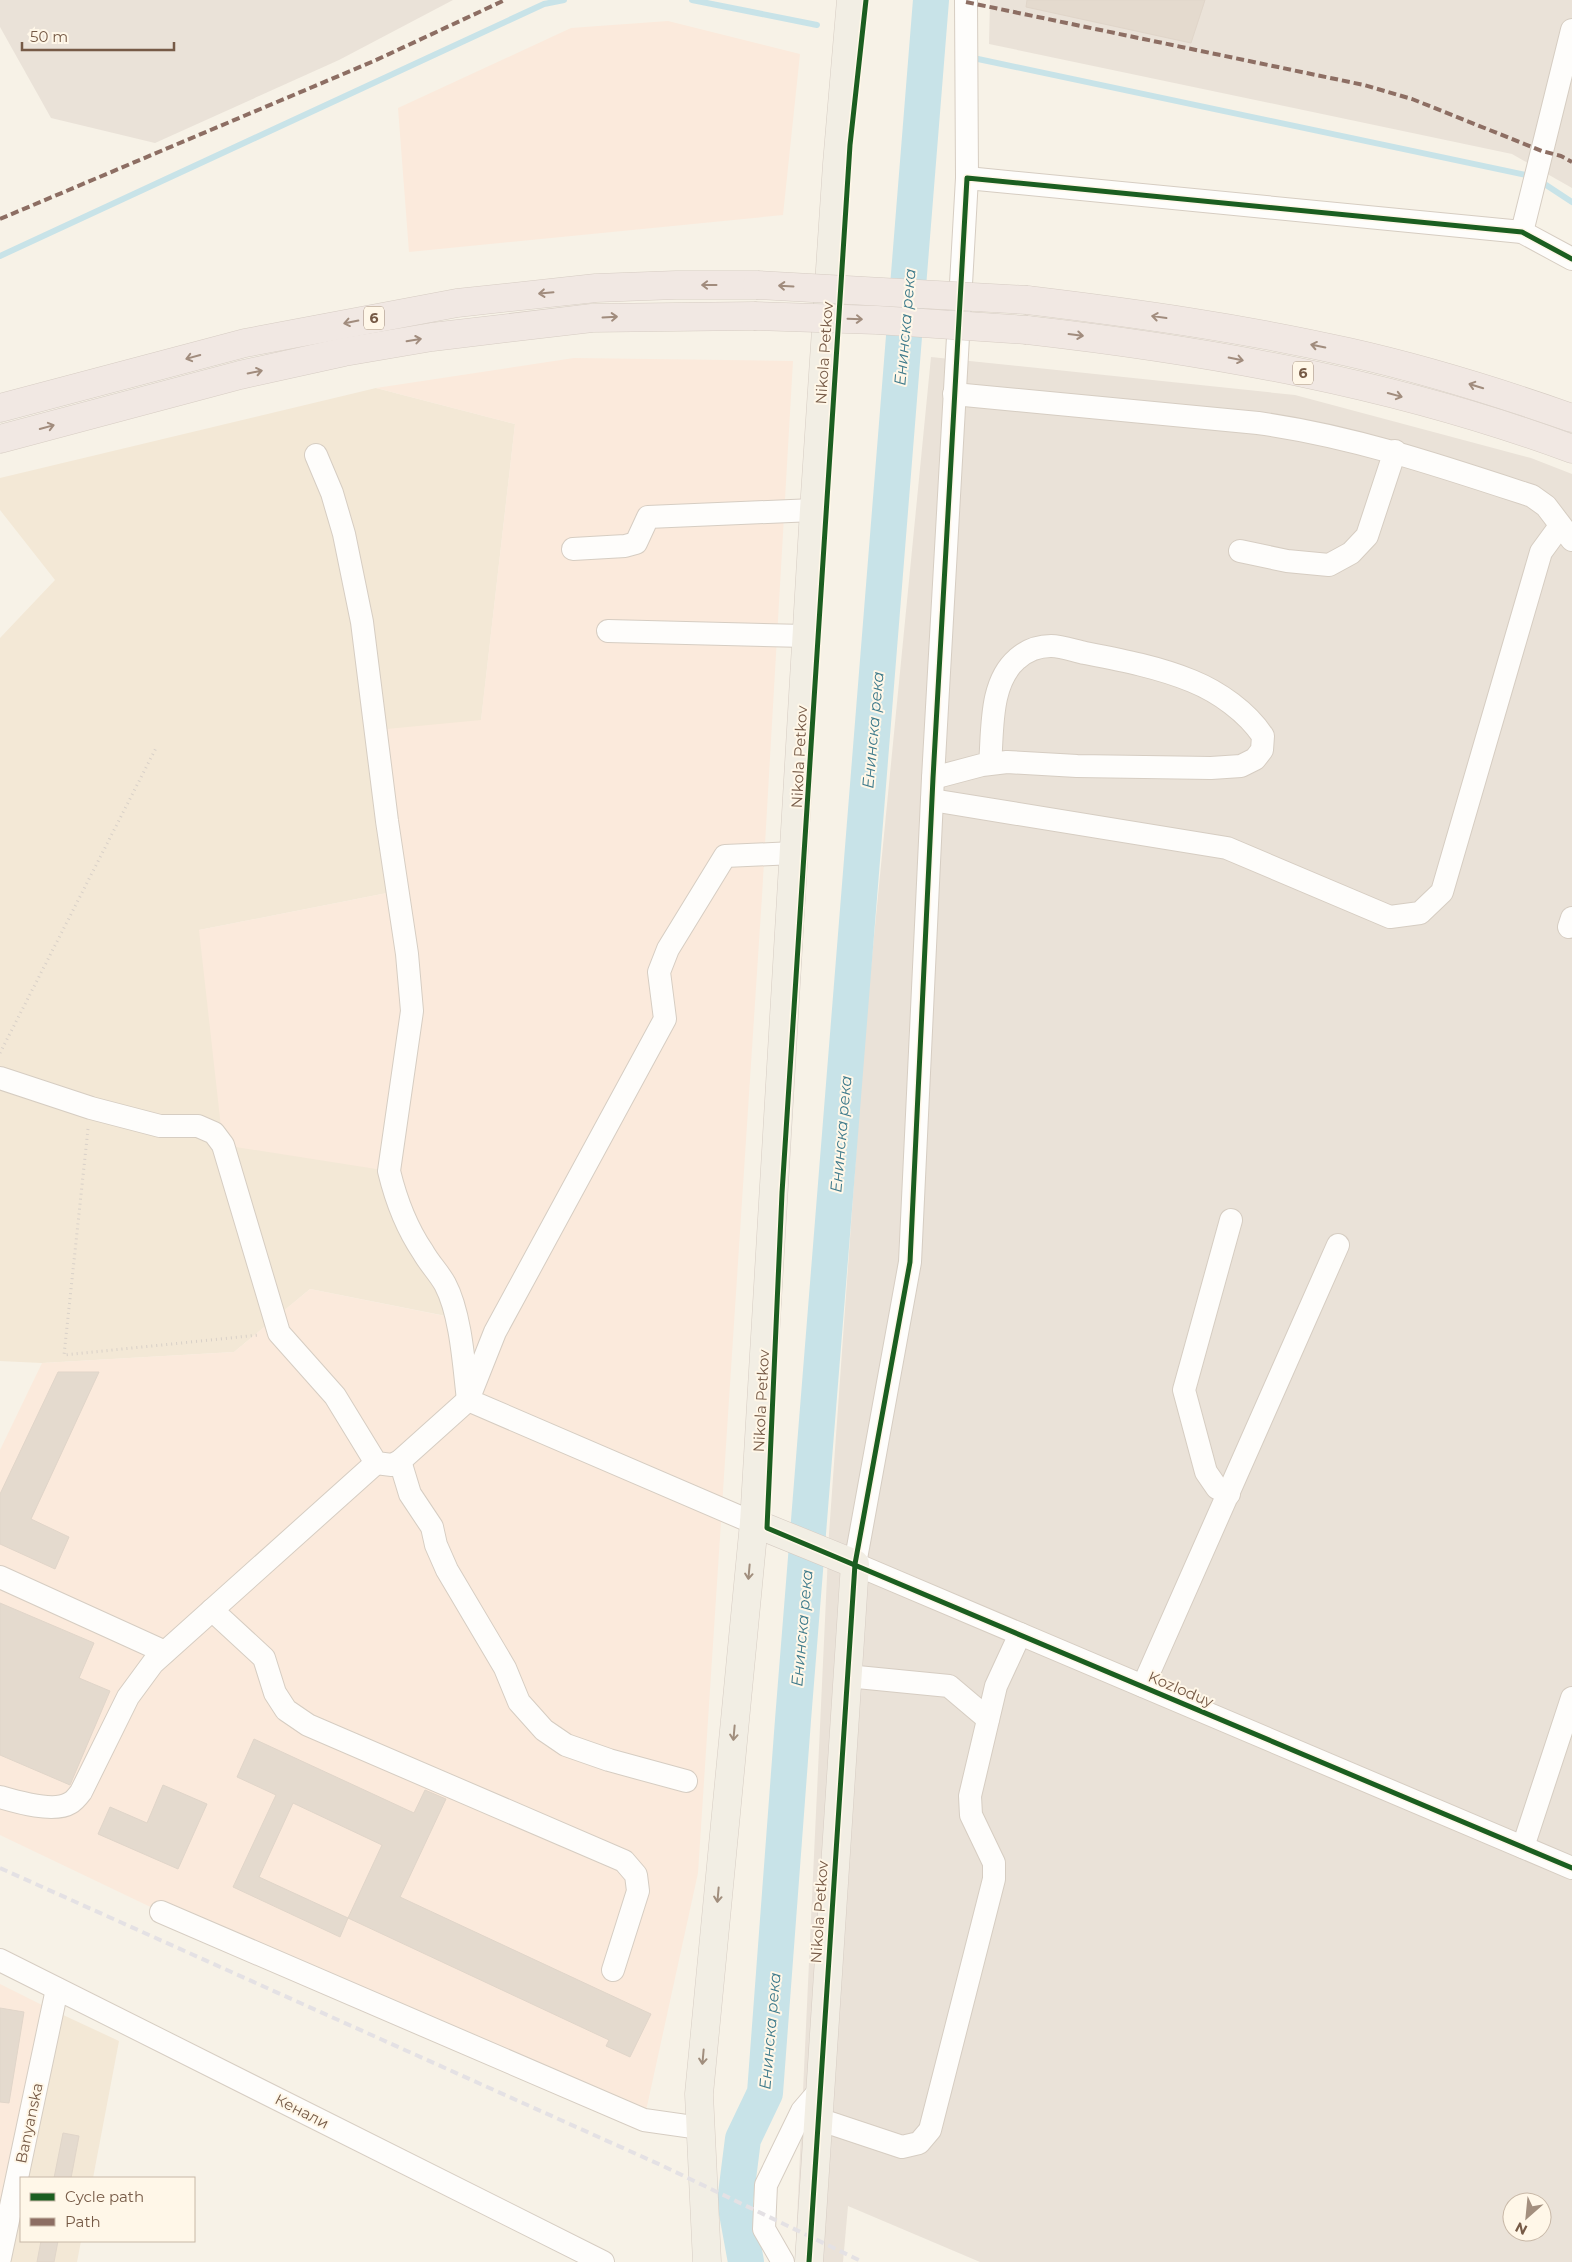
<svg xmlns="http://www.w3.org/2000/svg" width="1572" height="2262" font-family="Montserrat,sans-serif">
  <rect width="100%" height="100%" fill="#f7f2e7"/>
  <g fill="#f3e8d6">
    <polygon points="376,388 515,424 481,721 397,891 199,930 389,1171 456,1318 310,1289 234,1352 42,1363 0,1361 0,638 55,580 0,510 0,478"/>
    <polygon points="46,2007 119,2041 93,2178 21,2178 21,2241 81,2241 77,2262 0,2262"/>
  </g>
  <g fill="#fbeadc">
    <polygon points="668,21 800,54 783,215 409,252 398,108 571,28"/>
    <polygon points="574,358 793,361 762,896 698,1873 644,2120 161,1912 0,1835 0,1450 42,1363 234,1352 310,1289 455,1318 389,1171 223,1145 199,930 397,891 376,730 481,720 515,424 376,388"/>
    <polygon points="0,1984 46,2007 0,2209"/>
  </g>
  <g fill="#eae2d8" fill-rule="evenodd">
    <polygon points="0,0 453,0 339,60 155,143 51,118 0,27"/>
    <polygon points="990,0 1572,0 1572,188 1512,154 989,44"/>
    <path d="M931,357L1295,395L1531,458L1572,474V2262H980L848,2206L843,2262H795L829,1534L865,1028ZM1512,2202H1542V2232H1512Z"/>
  </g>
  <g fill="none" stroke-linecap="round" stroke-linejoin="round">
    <g stroke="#c8e3e8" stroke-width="6">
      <polyline points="692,0 817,25"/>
      <polyline points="978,59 1531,176"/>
      <polyline points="1540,181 1572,202"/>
      <polyline points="0,256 544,4 564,0"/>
    </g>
    <polyline stroke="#c8e3e8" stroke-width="36" points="746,2262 735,2202 743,2139 765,2093 793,1720 931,0"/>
  </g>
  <g fill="#e4dace" stroke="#e0d5c9" fill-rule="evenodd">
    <polygon points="1027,0 1205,0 1191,43 1026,7"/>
    <polygon points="58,1372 99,1372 31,1519 69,1537 55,1569 0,1544 0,1494"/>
    <polygon points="0,1603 94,1643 79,1678 110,1691 70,1785 0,1755"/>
    <path d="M254,1739L414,1813L425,1790L446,1799L400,1897L651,2014L630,2057L606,2046L609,2040L348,1918L340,1937L233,1887L276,1795L237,1777ZM293,1803L382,1845L348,1918L259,1877Z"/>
    <polygon points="163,1785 207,1804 178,1869 98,1834 110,1807 147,1823"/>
    <polygon points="0,2008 24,2012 9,2103 0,2102"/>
    <polygon points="63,2133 79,2136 71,2178 54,2178"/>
    <polygon points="41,2241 58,2241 54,2262 37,2262"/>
  </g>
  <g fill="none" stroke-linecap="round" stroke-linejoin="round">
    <g stroke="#d6cdc2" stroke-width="24">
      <g id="minor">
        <polyline points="966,0 967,178 933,778 910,1262 855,1564 1572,1868"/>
        <polyline points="967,178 1522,232 1572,259"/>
        <polyline points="1522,232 1572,30"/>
        <path d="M954,394L1258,423C1352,436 1441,466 1532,496L1546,506L1572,540"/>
        <path d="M316,455L332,493L344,534L362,622L387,821L407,954L412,1011L389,1171C396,1200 406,1227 423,1252C429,1263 439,1273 445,1284C461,1314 464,1366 468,1400L754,1523"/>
        <polyline points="573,549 625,546 636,543 648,517 814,510"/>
        <polyline points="1240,551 1287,561 1329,565 1351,553 1367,536 1395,451"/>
        <polyline points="608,631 806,636"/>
        <path d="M933,778L982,765L1007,762L1077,766L1211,768L1241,766L1255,759L1262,750L1263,736C1247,712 1219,692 1192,681C1158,667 1121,660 1085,653C1075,651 1062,646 1051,646C1038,646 1027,650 1017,659C989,683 993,731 990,764"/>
        <polyline points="932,800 1227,848 1390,917 1420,913 1442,892 1541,552 1560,526"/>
        <polyline points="1569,927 1572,918"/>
        <polyline points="0,1078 91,1108 160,1126 198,1126 214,1133 223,1145 279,1333 335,1396 376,1463 392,1465 400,1461 468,1400 495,1332 665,1019 659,972 668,949 725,856 794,853"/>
        <polyline points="400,1461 410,1494 432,1527 436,1545 447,1570 505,1668 519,1702 544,1730 566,1745 609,1760 686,1781"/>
        <polyline points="1229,1494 1217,1488 1206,1472 1184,1390 1231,1220"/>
        <polyline points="0,1577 165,1652"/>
        <polyline points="212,1610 264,1658 275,1693 286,1710 308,1725 624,1861 636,1875 638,1891 613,1970"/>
        <polyline points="847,1676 949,1686 988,1719"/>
        <polyline points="1143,1686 1338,1245"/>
        <path d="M0,1797C17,1802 54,1813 70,1803C74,1801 78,1796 81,1792L128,1697L153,1663L376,1463"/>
        <polyline points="1523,1847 1572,1698"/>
        <polyline points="161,1912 644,2120 700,2128"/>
        <polyline points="0,1960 603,2262"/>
        <polyline points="818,2119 902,2147 919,2143 930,2130 994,1879 994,1863 971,1815 970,1796 996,1686 1020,1634"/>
        <polyline points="0,2258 57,1989"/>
        <polyline points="783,2262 764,2229 766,2185 802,2111 820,2090"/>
      </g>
    </g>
    <g stroke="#d6ccc3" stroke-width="29">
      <g id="major">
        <polyline points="754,1523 855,1564 809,2262"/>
        <polyline points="707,2262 699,2094 754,1523 814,510 837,164 851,0"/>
      </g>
    </g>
    <g stroke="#d6ccc3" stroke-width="29">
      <g id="highway">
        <path d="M1027,300C1135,313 1242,328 1348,352C1424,369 1498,392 1572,418"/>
        <path d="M1027,330C1212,351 1397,384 1572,449"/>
        <polyline points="0,408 245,343 457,303 596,288 676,285 757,285"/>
        <polyline points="0,439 240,375 344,352 432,337 592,318 754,316"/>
      </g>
    </g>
    <g stroke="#d8d0c8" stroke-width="3" stroke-dasharray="1 4" stroke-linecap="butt">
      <polyline points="0,1053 157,746"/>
      <polyline points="88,1129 64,1355 259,1335"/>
    </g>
    <use href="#minor" stroke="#fefdfb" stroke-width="22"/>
    <use href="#major" stroke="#f2eee4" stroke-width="28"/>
    <use href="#highway" stroke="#f1e8e3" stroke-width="28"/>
    <polyline stroke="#e4e1e4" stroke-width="4" stroke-dasharray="8 5" stroke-linecap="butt" points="0,1868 663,2166 863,2262"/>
    <g stroke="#d6ccc3" stroke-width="29" stroke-linecap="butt">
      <g id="highway-bridge">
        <polyline points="757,285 1027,300"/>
        <polyline points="754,316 877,320 1027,330"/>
      </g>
    </g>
    <use href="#highway-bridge" stroke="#f1e8e3" stroke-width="28"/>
    <g stroke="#8d6e63" stroke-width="4" stroke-dasharray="8 4" stroke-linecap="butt">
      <polyline points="966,2 1364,85 1412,99 1542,151 1561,156 1572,162"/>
      <polyline points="0,219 374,61 505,0"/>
    </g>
    <g stroke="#fff7e8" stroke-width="8">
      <g id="cycleway">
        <polyline points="866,0 850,145 782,1193 767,1528 1572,1868"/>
        <polyline points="809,2262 855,1564 910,1262 933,778 967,178 1522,232 1572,259"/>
      </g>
    </g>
    <use href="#cycleway" stroke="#1b5e20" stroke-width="5"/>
  </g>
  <defs><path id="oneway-shaft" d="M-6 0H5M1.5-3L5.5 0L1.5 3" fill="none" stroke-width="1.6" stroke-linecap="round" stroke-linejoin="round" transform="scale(1.25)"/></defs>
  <g stroke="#a18c7d">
    <use href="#oneway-shaft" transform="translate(709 285) rotate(-180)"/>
    <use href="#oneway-shaft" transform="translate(786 286) rotate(-177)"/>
    <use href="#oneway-shaft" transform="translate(546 293) rotate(175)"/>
    <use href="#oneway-shaft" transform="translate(610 317) rotate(-3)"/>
    <use href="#oneway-shaft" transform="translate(1159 317) rotate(-172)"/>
    <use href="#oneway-shaft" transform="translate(855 319) rotate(2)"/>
    <use href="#oneway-shaft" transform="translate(351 322) rotate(169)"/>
    <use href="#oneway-shaft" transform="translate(1076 335) rotate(7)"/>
    <use href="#oneway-shaft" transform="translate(414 340) rotate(-9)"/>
    <use href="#oneway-shaft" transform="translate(1318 346) rotate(-168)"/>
    <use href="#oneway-shaft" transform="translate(193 357) rotate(165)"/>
    <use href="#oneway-shaft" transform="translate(1236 359) rotate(11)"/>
    <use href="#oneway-shaft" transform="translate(255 372) rotate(-12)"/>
    <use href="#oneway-shaft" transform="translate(1476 386) rotate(-163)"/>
    <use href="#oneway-shaft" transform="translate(1395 395) rotate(15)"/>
    <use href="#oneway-shaft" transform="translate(47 427) rotate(-15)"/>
  </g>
  <g stroke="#a18e7d">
    <use href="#oneway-shaft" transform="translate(749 1572) rotate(95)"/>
    <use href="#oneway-shaft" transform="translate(734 1733) rotate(95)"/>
    <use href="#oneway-shaft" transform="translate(718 1895) rotate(95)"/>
    <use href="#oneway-shaft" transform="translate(703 2057) rotate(95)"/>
  </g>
  <g text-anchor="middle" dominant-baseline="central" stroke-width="4" stroke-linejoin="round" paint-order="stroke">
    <g fill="#fff7e8" stroke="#9f8977" stroke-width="1">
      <rect x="364" y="306.5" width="20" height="23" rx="4"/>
      <rect x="1293" y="361.5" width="20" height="23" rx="4"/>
    </g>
    <g font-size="14" font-weight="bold" fill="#765a46">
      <text x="374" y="318">6</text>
      <text x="1303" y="373">6</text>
    </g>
    <g font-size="15" fill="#765a46" stroke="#fff7e8">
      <text transform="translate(824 353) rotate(-86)">Nikola Petkov</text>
      <text transform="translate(799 757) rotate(-87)">Nikola Petkov</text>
      <text transform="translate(761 1401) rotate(-87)">Nikola Petkov</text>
      <text transform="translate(1181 1689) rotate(23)">Kozloduy</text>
      <text transform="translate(819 1912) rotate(-86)">Nikola Petkov</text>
      <text transform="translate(302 2111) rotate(27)">Кенали</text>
      <text transform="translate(29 2123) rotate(-78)">Banyanska</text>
    </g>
    <g font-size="16" font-style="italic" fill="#3e7a8b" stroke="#fff7e8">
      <text transform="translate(905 327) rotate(-85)">Енинска река</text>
      <text transform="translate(873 730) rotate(-85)">Енинска река</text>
      <text transform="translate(841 1134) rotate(-85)">Енинска река</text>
      <text transform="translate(802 1628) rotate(-85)">Енинска река</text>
      <text transform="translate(770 2031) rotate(-85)">Енинска река</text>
    </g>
  </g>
  <rect x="20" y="2177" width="175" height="65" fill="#fff7e8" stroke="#c8b8a7"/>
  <rect x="30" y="2193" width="25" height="8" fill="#1b5e20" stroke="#c8b8a7"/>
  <text x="65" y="2202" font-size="15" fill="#765a46">Cycle path</text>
  <rect x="30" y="2218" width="25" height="8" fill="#8d6e63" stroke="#c8b8a7"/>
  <text x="65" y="2227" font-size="15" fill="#765a46">Path</text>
  <g transform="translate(1527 2217) rotate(207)"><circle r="24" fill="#fff7e8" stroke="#c8b8a7"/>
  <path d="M0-4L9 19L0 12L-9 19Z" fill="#a38f7e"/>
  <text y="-8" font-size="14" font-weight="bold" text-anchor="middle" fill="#765a46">N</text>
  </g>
  <path d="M22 42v8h152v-8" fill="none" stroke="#765a46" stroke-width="2.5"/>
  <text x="30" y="42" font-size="15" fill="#765a46" stroke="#fff7e8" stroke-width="4" paint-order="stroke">50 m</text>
</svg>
